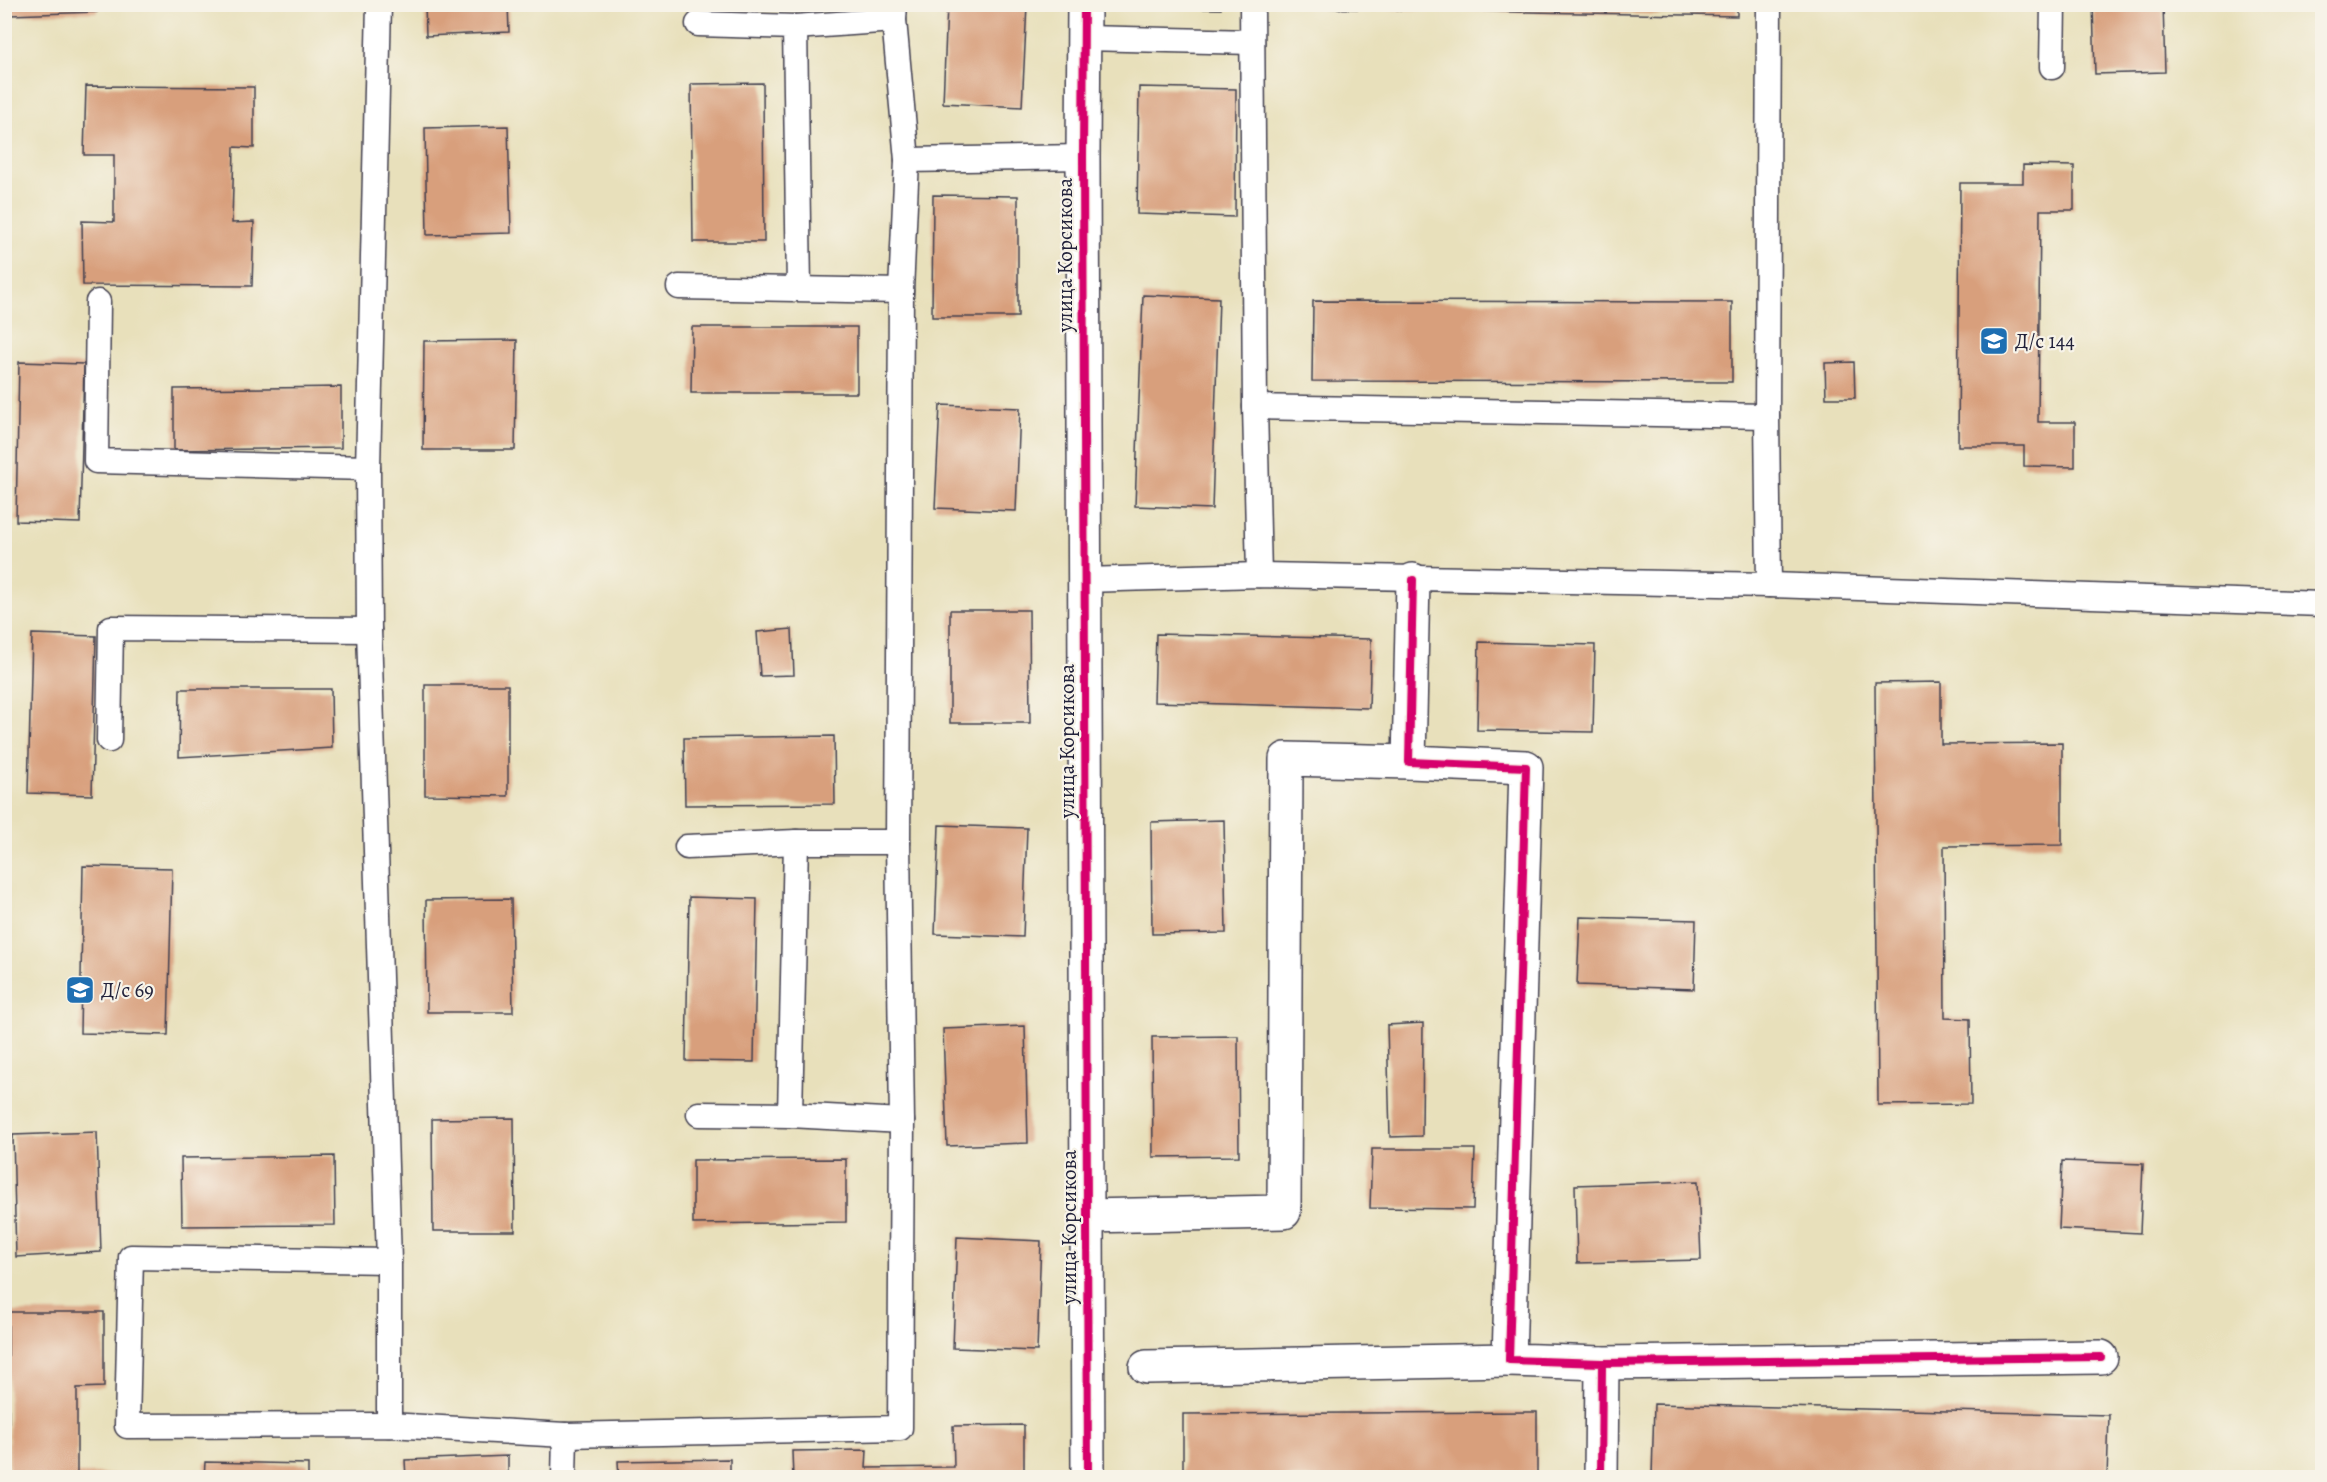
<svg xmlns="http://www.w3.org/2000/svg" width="2327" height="1482" font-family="Alegreya,serif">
  <rect width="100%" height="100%" fill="#f7f3e8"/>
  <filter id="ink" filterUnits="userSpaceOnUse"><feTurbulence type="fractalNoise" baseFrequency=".0167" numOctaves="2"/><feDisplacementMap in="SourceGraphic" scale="12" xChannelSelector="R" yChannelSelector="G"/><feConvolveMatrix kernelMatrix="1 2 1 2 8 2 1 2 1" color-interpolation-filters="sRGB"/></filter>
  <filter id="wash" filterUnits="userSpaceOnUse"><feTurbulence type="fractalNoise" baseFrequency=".008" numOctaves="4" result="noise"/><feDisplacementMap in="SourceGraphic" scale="24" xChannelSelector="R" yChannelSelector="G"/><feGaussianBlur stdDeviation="1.35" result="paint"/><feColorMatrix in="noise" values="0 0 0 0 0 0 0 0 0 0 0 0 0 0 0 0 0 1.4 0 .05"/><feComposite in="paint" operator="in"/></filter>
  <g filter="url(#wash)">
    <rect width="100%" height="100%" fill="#e8e0bb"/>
    <g id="blocks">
      <g fill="#d89f7b">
        <polygon points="10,4 97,4 97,12 10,15"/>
        <polygon points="425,4 508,4 509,32 426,36"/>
        <polygon points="1133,4 1221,4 1221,9 1133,8"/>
        <polygon points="1314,4 1737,4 1737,16 1314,8"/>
        <polygon points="2093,4 2163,4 2165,72 2095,74"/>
        <polygon points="947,5 1027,5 1022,107 943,103"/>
        <polygon points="763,83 764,242 693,242 691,84"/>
        <polygon points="86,86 254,87 254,148 234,147 232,223 254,222 252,286 83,285 82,221 114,222 114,155 84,155"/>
        <polygon points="1139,87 1236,89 1235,217 1137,214"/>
        <polygon points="508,126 511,233 427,235 425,128"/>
        <polygon points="2023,165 2074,166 2074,210 2040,210 2038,422 2075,422 2075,467 2024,466 2024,446 1958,446 1960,183 2023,183"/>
        <polygon points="933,195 1018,196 1018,317 932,317"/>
        <polygon points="1143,295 1219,298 1212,509 1135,506"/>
        <polygon points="1313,301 1732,302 1732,382 1312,381"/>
        <polygon points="692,327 857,327 857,393 691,393"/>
        <polygon points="517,340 515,450 423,450 424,341"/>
        <polygon points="19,362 84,364 80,523 16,521"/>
        <polygon points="1854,362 1855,398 1826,398 1825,363"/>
        <polygon points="341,387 341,448 174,450 174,389"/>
        <polygon points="940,405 1020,408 1016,511 935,508"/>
        <polygon points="950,610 1029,610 1030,723 950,723"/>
        <polygon points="792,629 794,675 760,676 757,632"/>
        <polygon points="32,634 96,636 92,795 28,793"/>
        <polygon points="1156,634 1371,639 1369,708 1154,702"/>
        <polygon points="1479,642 1595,645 1593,732 1477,730"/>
        <polygon points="1941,682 1941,744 2062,743 2062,845 1944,846 1945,1018 1970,1019 1971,1104 1878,1105 1875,683"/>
        <polygon points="425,685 508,685 508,796 425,795"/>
        <polygon points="180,689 331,689 332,748 179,757"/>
        <polygon points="834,736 835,804 685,805 684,738"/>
        <polygon points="1224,820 1226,933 1152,934 1151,822"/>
        <polygon points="939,825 1027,828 1023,937 935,934"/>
        <polygon points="83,866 172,868 168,1035 80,1033"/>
        <polygon points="689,897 757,899 754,1062 686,1061"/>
        <polygon points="511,899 513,1012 427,1012 426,900"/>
        <polygon points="1580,917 1696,920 1694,989 1577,985"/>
        <polygon points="1423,1023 1422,1136 1390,1137 1387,1025"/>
        <polygon points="1025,1026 1028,1143 947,1146 943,1029"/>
        <polygon points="1238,1036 1239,1156 1153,1157 1152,1037"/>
        <polygon points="514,1118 515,1231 433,1231 432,1119"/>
        <polygon points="97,1132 101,1252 16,1257 13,1135"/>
        <polygon points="1372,1149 1475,1149 1473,1209 1370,1208"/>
        <polygon points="334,1156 335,1225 182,1226 181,1158"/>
        <polygon points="846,1159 846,1222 693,1224 693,1160"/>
        <polygon points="2062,1161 2143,1164 2140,1233 2059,1229"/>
        <polygon points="1698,1181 1701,1260 1577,1263 1575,1185"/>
        <polygon points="957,1237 1041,1241 1037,1351 953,1348"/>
        <polygon points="8,1312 104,1312 104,1387 77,1388 77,1474 118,1474 118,1478 9,1478"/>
        <polygon points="1654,1404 2109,1415 2107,1478 1652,1476"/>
        <polygon points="1537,1412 1537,1478 1183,1478 1183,1414"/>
        <polygon points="1024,1425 1024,1478 793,1478 792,1451 867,1450 866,1468 954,1467 953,1426"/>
        <polygon points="508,1456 508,1478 406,1478 405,1460"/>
        <polygon points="730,1459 730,1478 619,1478 618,1461"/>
        <polygon points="205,1462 308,1464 308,1478 204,1478"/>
      </g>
    </g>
  </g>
  <g filter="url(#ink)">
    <use href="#blocks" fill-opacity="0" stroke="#403e4e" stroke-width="1.5"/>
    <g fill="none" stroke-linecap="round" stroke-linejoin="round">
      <g stroke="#403e4e" stroke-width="27">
        <g id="lane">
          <polyline points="379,4 368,468 369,630 389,1261 389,1425"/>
          <polyline points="1252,4 1255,407 1259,575"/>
          <polyline points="1769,4 1767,416 1769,585"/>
          <polyline points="698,24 795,27 799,288"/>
          <polyline points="795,27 894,20"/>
          <polyline points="1084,38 1252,42"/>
          <polyline points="2052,67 2053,4"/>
          <polyline points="907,160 1083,157"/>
          <polyline points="679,287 901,291"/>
          <polyline points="98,302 96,461 368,468"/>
          <polyline points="1255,407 1767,416"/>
          <polyline points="1084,580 1259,575 1769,585 2322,604"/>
          <polyline points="109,740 111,628 369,630"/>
          <polyline points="687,847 796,842 898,842"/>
          <polyline points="699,1114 790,1115 902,1121"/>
          <polyline points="790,1115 796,842"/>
          <polyline points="389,1261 131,1257 127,1426 389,1425 565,1435 900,1428 902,1121 898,842 901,291 907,160 894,20 895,4"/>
          <polyline points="564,1478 565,1435"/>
        </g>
      </g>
      <g stroke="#403e4e" stroke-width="36">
        <g id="street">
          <polyline points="1084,4 1083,157 1088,1478"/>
          <polyline points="1413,580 1409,762 1526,767 1509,1360 1602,1363 1601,1478"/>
          <polyline points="1087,1216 1284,1212 1286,759 1409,762"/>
          <polyline points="1602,1363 2101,1357"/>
          <polyline points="1146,1367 1509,1360"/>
        </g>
      </g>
      <use href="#lane" stroke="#fff" stroke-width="24"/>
      <use href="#street" stroke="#fff" stroke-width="33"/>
      <g stroke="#f7f3e8" stroke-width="11">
        <g id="cycleway">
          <polyline points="1084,4 1083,157 1088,1478"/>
          <polyline points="1413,580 1409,762 1526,767 1509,1360 1602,1363 1601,1478"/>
          <polyline points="1602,1363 2101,1357"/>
        </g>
      </g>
      <use href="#cycleway" stroke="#d6006c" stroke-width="8"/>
    </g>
  </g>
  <defs>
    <g id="school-square" transform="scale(1.5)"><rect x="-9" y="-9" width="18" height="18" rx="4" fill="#1f6fb2" stroke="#f7f3e8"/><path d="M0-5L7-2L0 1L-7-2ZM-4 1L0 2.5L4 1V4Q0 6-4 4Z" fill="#fff"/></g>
  </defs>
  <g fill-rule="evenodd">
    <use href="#school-square" x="1994" y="341"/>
    <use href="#school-square" x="80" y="990"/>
  </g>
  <g text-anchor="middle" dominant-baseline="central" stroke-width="4.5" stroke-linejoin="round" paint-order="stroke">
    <g font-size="21" fill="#22223b" stroke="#f7f3e8">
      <text transform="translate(1065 255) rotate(-90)">улица Корсикова</text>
      <text transform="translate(1067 741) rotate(-90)">улица Корсикова</text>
      <text transform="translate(1069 1227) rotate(-90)">улица Корсикова</text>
    </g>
    <g font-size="21" fill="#22223b" stroke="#f7f3e8" text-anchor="start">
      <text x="2015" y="341">Д/с 144</text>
      <text x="101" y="990">Д/с 69</text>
    </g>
  </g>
  <rect width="2327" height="1482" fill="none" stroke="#f7f3e8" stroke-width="24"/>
</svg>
